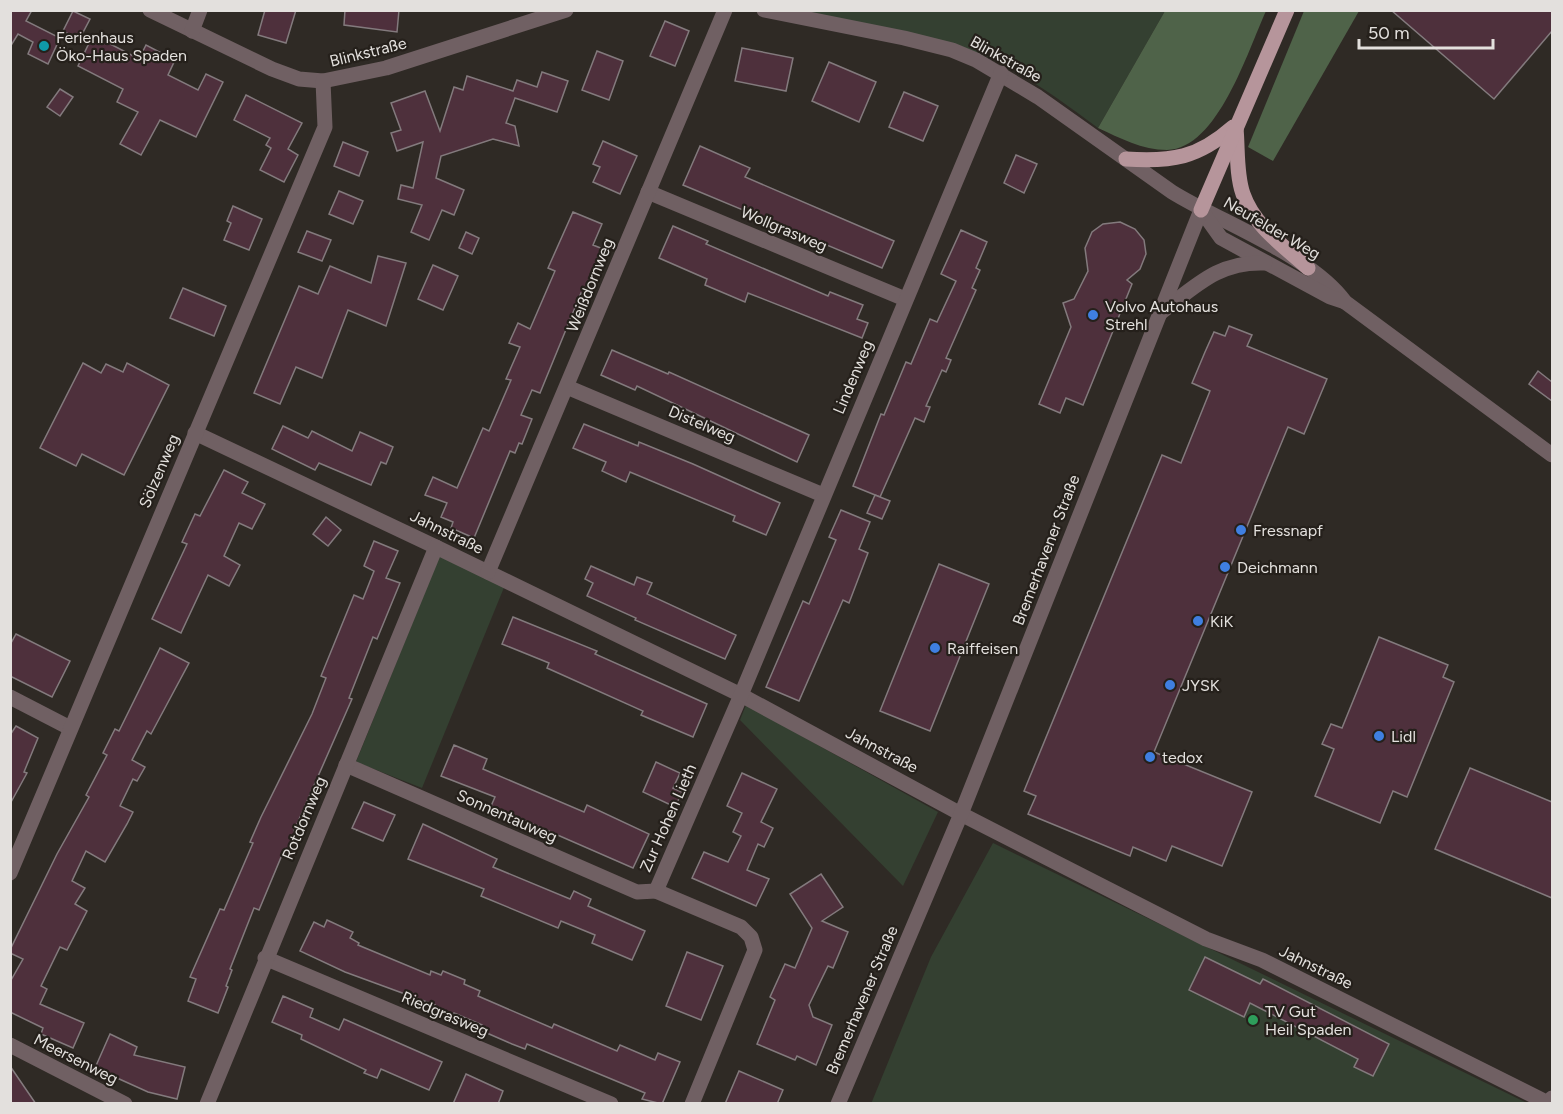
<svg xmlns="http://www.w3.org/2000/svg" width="1563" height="1114" font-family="Figtree,sans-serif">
  <rect width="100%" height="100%" fill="#2f2a25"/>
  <g fill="#344031">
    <path d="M789,11H1165L1098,128C1049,92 1012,64 954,44Z"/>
    <polygon points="440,555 505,585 422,788 356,762"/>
    <polygon points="746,705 938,812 903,886 740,720"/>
    <polygon points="993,843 1527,1103 871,1104 931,957"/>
  </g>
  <g fill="#4f6349">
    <path d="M1165,11H1266C1248,50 1218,149 1167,150C1142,150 1120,138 1098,128Z"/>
    <polygon points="1304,11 1359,11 1273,161 1248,147"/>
  </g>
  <g fill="#4e303c" stroke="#837a7d" stroke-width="1.5">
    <polygon points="10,10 32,10 26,21 60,38 48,64 28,54 33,42 18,34 10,47"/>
    <polygon points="265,10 296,10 286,43 258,35"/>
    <polygon points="345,10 399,10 397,32 344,25"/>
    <polygon points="1391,10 1552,10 1552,31 1494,99"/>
    <polygon points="73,11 90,19 79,40 63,31"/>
    <polygon points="665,21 689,31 675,66 650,56"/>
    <polygon points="93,35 139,59 146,45 175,60 168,75 198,90 206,74 223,82 196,137 160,120 141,155 120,144 138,112 117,102 123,89 78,66"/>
    <polygon points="742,48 793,58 786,91 735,81"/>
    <polygon points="597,51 623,61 609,100 582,90"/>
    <polygon points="829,62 876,82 859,122 812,101"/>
    <polygon points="542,72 568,81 557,112 515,98 506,123 515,126 519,146 493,139 441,156 436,178 464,190 454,215 442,210 429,240 411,232 422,205 398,199 401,185 413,188 423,142 397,151 391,133 401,130 391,103 425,91 440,131 454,87 463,90 467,76 513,91 517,80 537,87"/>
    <polygon points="60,89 73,97 60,116 47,107"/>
    <polygon points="904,92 938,106 923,141 889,127"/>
    <polygon points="246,95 302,123 288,149 298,155 284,182 260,170 271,148 266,145 270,138 234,120"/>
    <polygon points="603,141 637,156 620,194 593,182 600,167 593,164"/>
    <polygon points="343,142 368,152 359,176 334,166"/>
    <polygon points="700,146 750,168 745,177 894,241 882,268 683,185"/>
    <polygon points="1016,155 1037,164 1024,193 1004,183"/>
    <polygon points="339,191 363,201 353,224 329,214"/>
    <polygon points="233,206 262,219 249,250 224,240 231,223 227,221"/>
    <polygon points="573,212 602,224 593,245 603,249 583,294 581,293 540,393 532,390 521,415 532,419 522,444 519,443 515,453 510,451 474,538 451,528 453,522 441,517 447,503 425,495 433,477 457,488 483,428 489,431 511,380 506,379 520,347 509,343 518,323 530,329 555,271 548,268"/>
    <polygon points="1120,222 1135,229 1144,240 1146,254 1140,269 1127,280 1132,284 1083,405 1066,398 1060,413 1039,404 1071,327 1063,303 1074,299 1088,271 1085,248 1092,232 1103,224"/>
    <polygon points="673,226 708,241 706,244 828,296 830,292 863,305 857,319 868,323 862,338 748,293 745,302 705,285 707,279 659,258"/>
    <polygon points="961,230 987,242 976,268 980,270 972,288 976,290 946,358 951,360 946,372 942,370 926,406 930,407 924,422 915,418 880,497 853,486 881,414 884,415 906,362 911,364 930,319 937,322 956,281 941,274"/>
    <polygon points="307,231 331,240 322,261 298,252"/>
    <polygon points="466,232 479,238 472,254 459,248"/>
    <polygon points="378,256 406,263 386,326 348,310 322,378 296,367 280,404 254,393 299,286 318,294 330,266 371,283"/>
    <polygon points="433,265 458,276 443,310 418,299"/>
    <polygon points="183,288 226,306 214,336 170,318"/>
    <polygon points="1229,326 1252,335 1247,346 1327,379 1304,434 1288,427 1154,752 1252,792 1222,866 1172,846 1166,861 1133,847 1130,856 1028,814 1036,796 1024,791 1162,455 1181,463 1210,391 1192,383 1205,352 1214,332 1225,336"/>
    <polygon points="612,350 668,374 669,372 809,435 797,462 637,386 635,390 601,375"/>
    <polygon points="83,363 101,373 106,364 123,372 127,363 169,385 124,475 82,454 76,466 40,448"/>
    <polygon points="1538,371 1552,382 1552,401 1529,384"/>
    <polygon points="584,424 638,446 639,442 693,464 780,503 766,535 733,521 735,516 630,472 626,482 602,471 606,462 573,448"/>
    <polygon points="283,426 308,438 312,431 352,451 360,432 393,447 386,464 381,462 371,485 319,463 315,470 272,449"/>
    <polygon points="224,470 248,482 242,493 265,504 252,529 239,523 224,556 240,565 229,586 208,575 181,633 152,619 187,544 182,542 195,514 200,516"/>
    <polygon points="875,495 890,501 882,519 867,513"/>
    <polygon points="841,510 870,522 859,549 868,553 849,603 843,600 799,701 766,687 803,601 809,604 836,540 829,537"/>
    <polygon points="326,517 341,530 328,546 313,534"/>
    <polygon points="374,541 398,551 386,578 400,583 377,639 373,637 349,698 352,699 294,831 296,832 285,857 282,855 259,910 254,908 230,969 232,970 226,986 228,987 218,1013 188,1001 196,979 190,977 220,909 224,910 253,843 250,842 261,817 312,714 326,678 321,676 354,595 363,599 374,571 364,566"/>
    <polygon points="939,564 989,584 930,731 880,711"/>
    <polygon points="591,566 634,585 637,577 652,583 647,594 736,635 725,659 635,620 636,618 587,596 593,583 585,579"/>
    <polygon points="513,617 597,651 595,654 707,704 693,737 641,715 643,711 547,668 549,663 502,644"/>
    <polygon points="16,634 70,661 52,697 10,676 10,645"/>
    <polygon points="1379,637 1448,665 1443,677 1454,682 1407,797 1393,791 1380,823 1315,796 1334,749 1322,744 1331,724 1342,728"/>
    <polygon points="160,648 189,663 151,734 147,731 132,760 145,767 137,781 133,779 120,806 133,812 127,824 105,862 86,851 72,881 85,888 75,904 87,911 67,950 60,947 41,986 47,989 40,1004 84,1023 73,1048 41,1034 43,1028 10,1012 10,982 23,959 10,953 10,950 57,854 89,797 86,795 107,755 103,753 115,729 119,731"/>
    <polygon points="16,726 38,738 24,772 27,773 10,804 10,735"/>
    <polygon points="454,745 487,759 483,769 584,812 587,805 649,834 633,868 491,806 495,797 441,776"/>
    <polygon points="656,762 680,773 673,788 682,792 675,807 643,792"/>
    <polygon points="1470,768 1552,802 1552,898 1435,849"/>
    <polygon points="742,773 777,789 761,822 773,828 764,847 758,844 747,870 769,879 756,906 692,878 704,852 728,862 741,836 733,832 742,813 727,806"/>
    <polygon points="364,802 395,815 383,841 352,828"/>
    <polygon points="423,824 497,859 493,867 570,899 574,891 591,899 588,906 645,931 632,960 592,943 595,935 561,921 558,928 481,896 484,889 408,859"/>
    <polygon points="821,874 843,907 822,921 848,932 833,968 828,966 809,1005 813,1017 832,1025 816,1065 797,1056 795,1060 757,1044 775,1000 770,997 785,964 795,968 812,928 790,894"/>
    <polygon points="327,920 353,932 350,938 359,943 358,945 430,975 431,971 441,975 443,971 465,980 464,984 480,991 478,996 552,1028 554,1024 617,1051 620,1045 655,1060 658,1053 680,1062 662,1104 642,1099 645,1093 527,1044 525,1049 512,1044 480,1030 482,1025 454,1013 452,1017 433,1009 435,1005 345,972 300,951 314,922 324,927"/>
    <polygon points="687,952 723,966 701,1020 666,1006"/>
    <polygon points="1205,957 1260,984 1263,979 1389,1044 1373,1076 1354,1067 1358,1059 1250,1003 1244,1017 1189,990"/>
    <polygon points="283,996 313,1009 310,1017 339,1030 344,1019 442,1062 429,1090 381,1069 377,1078 364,1073 366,1070 301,1039 302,1035 272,1022"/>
    <polygon points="110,1034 137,1047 134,1055 185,1067 177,1099 148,1092 95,1068"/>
    <polygon points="10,1066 36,1104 10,1104"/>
    <polygon points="739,1071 783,1090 777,1104 725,1104"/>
    <polygon points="466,1074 503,1091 498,1104 453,1104"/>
  </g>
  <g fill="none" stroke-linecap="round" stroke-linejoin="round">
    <g stroke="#706063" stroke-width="15">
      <polyline points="150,10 272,69 299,79 323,81 386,68 566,10"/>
      <path d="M764,10L904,38L952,50L976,60L1038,97L1172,192C1222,223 1311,255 1345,302L1552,455"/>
      <polyline points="192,31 200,10"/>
      <polyline points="648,192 905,299"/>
      <polyline points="1201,210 1221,238 1330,297 1345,302"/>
      <path d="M1160,313C1195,287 1218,261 1265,263"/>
      <polyline points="567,387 823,495"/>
      <polyline points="195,433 436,547 741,695 961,814 1206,939 1262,960 1550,1104 1552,1098"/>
      <polyline points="488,572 725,10"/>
      <polyline points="10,697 70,728"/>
      <polyline points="346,765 637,892 656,891"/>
      <polyline points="10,873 325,127 323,81"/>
      <polyline points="265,958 611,1104"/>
      <polyline points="10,1045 125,1104"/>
      <polyline points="207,1104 436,547"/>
      <polyline points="692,1104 755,950 751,937 741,927 656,891 741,695 1001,73"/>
      <polyline points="838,1104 961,814 1201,210"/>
    </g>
    <g stroke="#b6959b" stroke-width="15">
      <path d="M1236,128C1238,149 1236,174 1243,194C1254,226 1284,246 1308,268"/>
      <path d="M1126,159C1172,162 1198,158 1233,127"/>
      <polyline points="1201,210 1287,10"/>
    </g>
  </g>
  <circle fill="#0f9aa8" stroke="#25201b" stroke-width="2" cx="44" cy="46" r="6"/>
  <g fill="#3f7fe0" stroke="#25201b" stroke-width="2">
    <circle cx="1093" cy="315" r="6"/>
    <circle cx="1241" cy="530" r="6"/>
    <circle cx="1225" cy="567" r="6"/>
    <circle cx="1198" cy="621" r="6"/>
    <circle cx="935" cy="648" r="6"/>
    <circle cx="1170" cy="685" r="6"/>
    <circle cx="1379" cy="736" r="6"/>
    <circle cx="1150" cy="757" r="6"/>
  </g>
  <circle fill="#2e9e5b" stroke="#25201b" stroke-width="2" cx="1253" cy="1020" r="6"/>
  <g text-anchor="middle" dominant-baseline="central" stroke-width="4.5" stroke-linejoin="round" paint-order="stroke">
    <g font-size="16" fill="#e3e0dd" stroke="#25201b" text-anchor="start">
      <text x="56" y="37">Ferienhaus<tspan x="56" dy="18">Öko-Haus Spaden</tspan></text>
      <text x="1105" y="306">Volvo Autohaus<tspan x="1105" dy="18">Strehl</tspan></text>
      <text x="1253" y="530">Fressnapf</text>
      <text x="1237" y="567">Deichmann</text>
      <text x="1210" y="621">KiK</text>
      <text x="947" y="648">Raiffeisen</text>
      <text x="1182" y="685">JYSK</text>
      <text x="1391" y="736">Lidl</text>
      <text x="1162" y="757">tedox</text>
      <text x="1265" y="1011">TV Gut<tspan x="1265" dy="18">Heil Spaden</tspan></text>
    </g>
    <g font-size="16" fill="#e3e0dd" stroke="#25201b">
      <text transform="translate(368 52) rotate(-14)">Blinkstraße</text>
      <text transform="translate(1006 59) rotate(29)">Blinkstraße</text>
      <text transform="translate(1272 228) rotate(30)">Neufelder Weg</text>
      <text transform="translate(784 229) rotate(23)">Wollgrasweg</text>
      <text transform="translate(590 285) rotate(-68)">Weißdornweg</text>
      <text transform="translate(853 377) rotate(-67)">Lindenweg</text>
      <text transform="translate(702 424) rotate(23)">Distelweg</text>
      <text transform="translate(159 471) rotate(-67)">Sölzenweg</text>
      <text transform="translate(447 532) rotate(26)">Jahnstraße</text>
      <text transform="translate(1046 550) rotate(-69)">Bremerhavener Straße</text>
      <text transform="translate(882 750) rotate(28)">Jahnstraße</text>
      <text transform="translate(507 816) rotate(24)">Sonnentauweg</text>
      <text transform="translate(304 818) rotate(-67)">Rotdornweg</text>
      <text transform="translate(668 818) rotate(-66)">Zur Hohen Lieth</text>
      <text transform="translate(1316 967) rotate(26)">Jahnstraße</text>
      <text transform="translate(862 1000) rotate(-67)">Bremerhavener Straße</text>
      <text transform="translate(445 1014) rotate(23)">Riedgrasweg</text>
      <text transform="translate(76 1059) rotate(27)">Meersenweg</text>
    </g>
  </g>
  <rect width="1563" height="1114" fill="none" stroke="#e3e0dd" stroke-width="24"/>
  <path d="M1359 39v9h134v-9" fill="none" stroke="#e3e0dd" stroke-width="3"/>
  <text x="1368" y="39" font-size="18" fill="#e3e0dd" stroke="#25201b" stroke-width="4.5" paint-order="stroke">50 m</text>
</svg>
